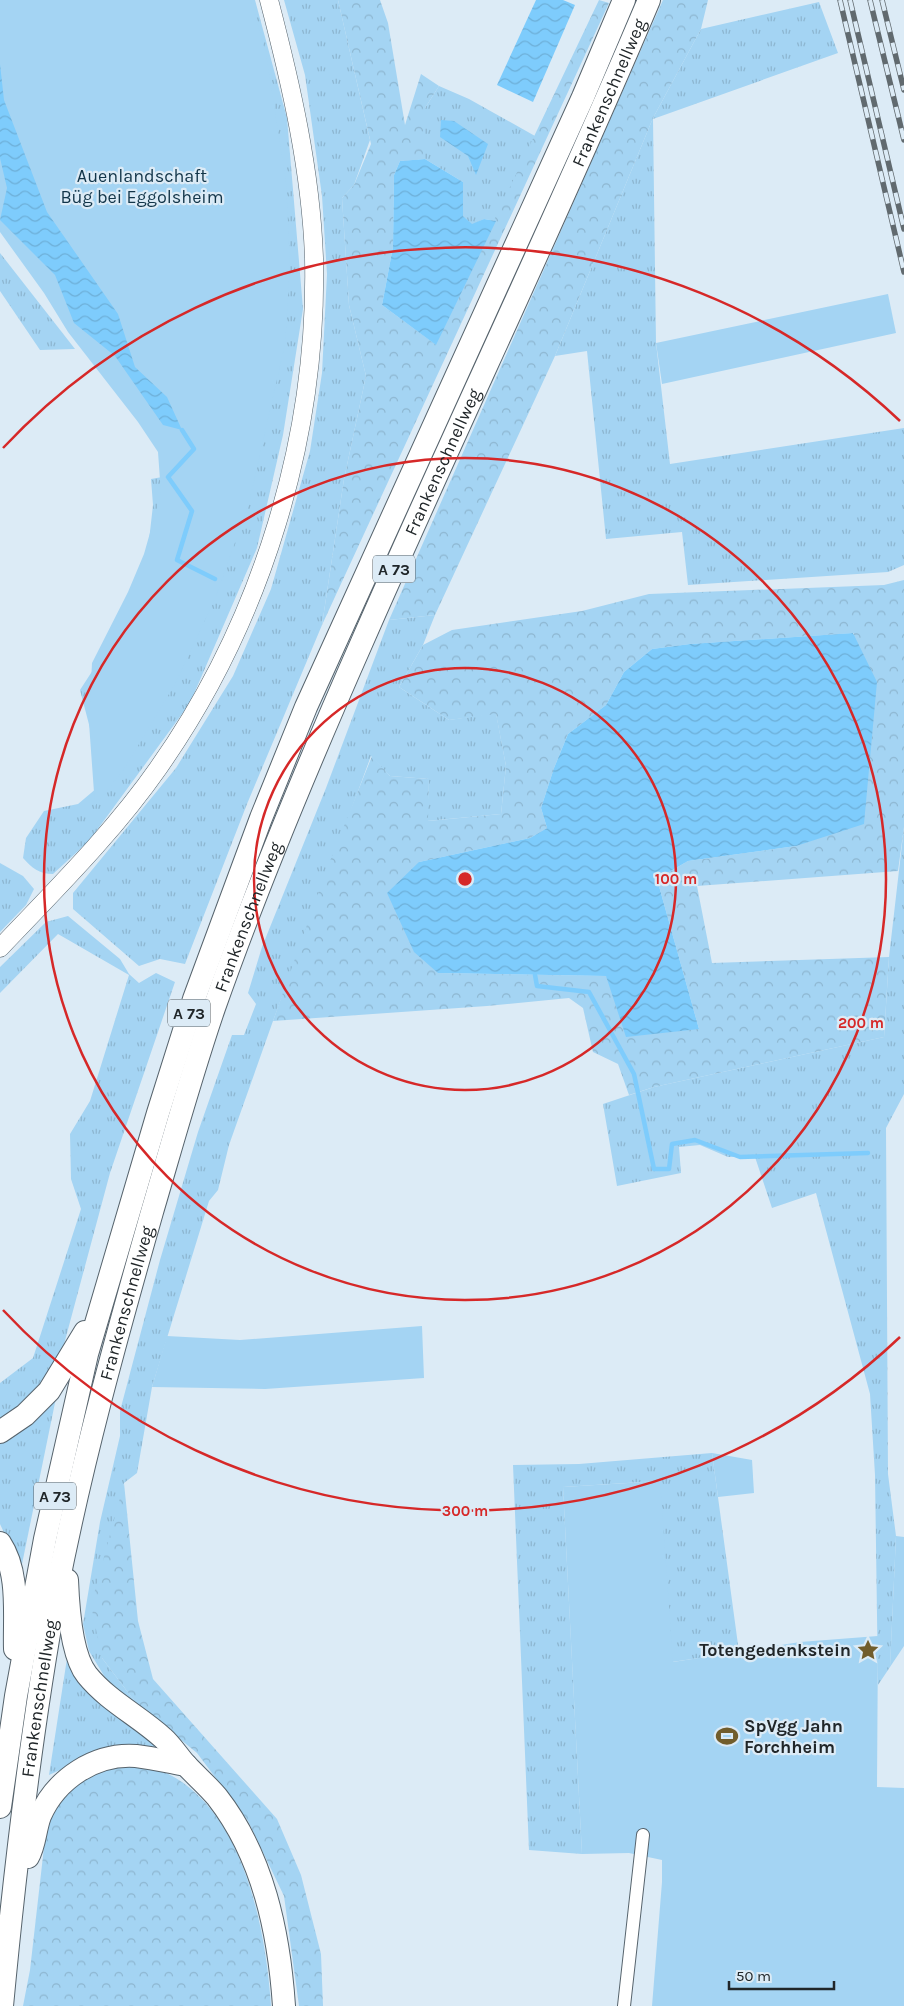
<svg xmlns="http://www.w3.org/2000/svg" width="904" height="2006" font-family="Karla,sans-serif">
  <defs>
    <pattern id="grass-tufts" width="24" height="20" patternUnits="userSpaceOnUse" patternTransform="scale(1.25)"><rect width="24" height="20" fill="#a4d4f3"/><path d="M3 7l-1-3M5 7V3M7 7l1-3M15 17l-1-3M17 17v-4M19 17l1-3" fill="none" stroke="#8db6d0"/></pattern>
    <pattern id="forest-crowns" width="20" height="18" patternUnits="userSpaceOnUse" patternTransform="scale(1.25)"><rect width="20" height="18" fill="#a4d4f3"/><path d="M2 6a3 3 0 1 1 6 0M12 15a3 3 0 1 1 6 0" fill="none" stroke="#8db6d0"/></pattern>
    <pattern id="water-waves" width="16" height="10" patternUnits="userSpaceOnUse" patternTransform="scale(1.25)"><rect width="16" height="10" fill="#7eccfc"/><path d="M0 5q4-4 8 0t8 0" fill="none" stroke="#6dafd8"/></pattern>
  </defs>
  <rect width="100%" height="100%" fill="#dcebf6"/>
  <g fill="url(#grass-tufts)">
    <path d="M191,0H255L287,118L303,309L283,435L257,548L190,703L89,841L53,874C39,874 32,868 23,858L26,838L44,811L78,804L104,782L80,690L102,656L145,576L153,505L151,479L179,474Z"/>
    <polygon points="284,0 338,0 370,140 354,185 342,198 349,305 366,376 344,479 322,625 247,804 185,964 160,959 139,966 73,909 73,893 176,768 233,676 271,589 310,451 322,373 327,274 322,196 305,75"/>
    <polygon points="819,2 838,53 653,119 656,343 670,464 904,428 904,565 888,572 688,585 682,532 606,539 587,351 555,356 653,118 701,29"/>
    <polygon points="439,86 469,99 535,136 496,221 484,219 472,225 463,216 463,182 425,159 425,108"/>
    <polygon points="0,253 75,349 40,350 0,291"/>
    <polygon points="435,615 423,645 399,687 449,720 496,713 506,766 501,814 427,821 429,779 390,776 371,756 273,1021 229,1145 218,1190 209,1201 152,1387 137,1473 124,1483 102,1658 136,1703 109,1684 89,1651 83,1624 100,1522 120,1436 120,1411 160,1260 198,1132 232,1035 244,1035 256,1004 248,993 262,947 326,788 389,620"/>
    <polygon points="904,827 904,1094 886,1128 888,1474 896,1536 890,1667 878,1685 875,1475 870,1394 816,1193 772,1208 755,1157 728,1157 700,1145 679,1147 681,1173 617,1186 603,1104 654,1087 884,1037 889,957"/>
    <polygon points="0,863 23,876 34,889 26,905 0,932"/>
    <polygon points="68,916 120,959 129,974 139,983 156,973 175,982 110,1173 59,1363 41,1390 0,1423 0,1383 33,1358 81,1209 71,1179 70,1134 90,1101 129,975 58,934 0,993 0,967 46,922"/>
    <polygon points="57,1393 21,1569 0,1524 0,1439"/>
    <polygon points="712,1453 739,1652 672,1662 659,1481 563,1487 582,1854 529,1850 513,1465 579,1464"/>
    <polygon points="68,1652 167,1746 75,1763 49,1775"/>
  </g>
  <g fill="url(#forest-crowns)" fill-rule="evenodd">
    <polygon points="338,0 380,0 388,23 405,125 421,74 439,86 425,108 425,159 400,161 394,175 393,247 382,305 435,344 599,0 609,3 322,625 344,479 366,376 349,305 342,198 354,185 371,144"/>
    <polygon points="663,0 708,0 701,29 653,118 555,356 435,615 389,620"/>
    <path d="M904,580V827L898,871L697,886L712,963L889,957L884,1037L654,1087L629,1095L618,1064L593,1052L583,1008L569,998L487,1006L273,1021L326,871L372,756L390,776L429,779L428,821L501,814L506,766L496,714L449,720L399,687L423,645L452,630L582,611L649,594L884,585ZM854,633L796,846L688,861L657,879L699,1029L606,976L438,973L419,862L530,838L547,828L541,808L554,768L568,734L606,705L624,672L652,649L690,644Z"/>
    <polygon points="124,1483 138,1621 153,1679 277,1819 301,1875 321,1954 323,2006 299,2006 284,1896 248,1821 197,1753 136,1703 102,1658 91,1605"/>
    <path d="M126,1766C143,1768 159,1768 174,1777C245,1818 266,1931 271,2006H23L30,1970L47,1821L60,1798L79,1780L104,1770Z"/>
  </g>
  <g fill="#a4d4f3">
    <polygon points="0,0 251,0 266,54 286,182 290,265 285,344 249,503 215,599 175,684 124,769 95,806 89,723 92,663 128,592 144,554 161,494 158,452 138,422 68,332 44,293 0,232"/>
    <polygon points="888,294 896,333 662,384 656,343"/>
    <polygon points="422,1326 424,1378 265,1389 152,1387 167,1336 240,1340"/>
    <polygon points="712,1453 752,1460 754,1493 718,1497"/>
    <polygon points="660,1481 673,1662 800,1642 878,1636 877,1787 904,1788 904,2006 652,2006 662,1882 662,1860 629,1853 582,1854 563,1487"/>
    <polygon points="896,1536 904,1537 904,1646 890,1667"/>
  </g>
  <g fill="url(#water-waves)">
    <polygon points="536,0 563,0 575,5 533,102 497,85"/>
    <polygon points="0,64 4,100 47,212 118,314 135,367 167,397 182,430 163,425 115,356 74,323 55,275 0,220 7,188 0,158"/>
    <polygon points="441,120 454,121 488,144 476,175 468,156 440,137"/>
    <polygon points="425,159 463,182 463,216 472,224 484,219 496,221 436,345 382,305 393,247 394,175 400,161"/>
    <polygon points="853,633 877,682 864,824 796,846 688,861 657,879 699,1029 626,1037 606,976 438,973 414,952 387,893 419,862 530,838 547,828 541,808 554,768 568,734 606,705 624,672 652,649 690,644"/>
  </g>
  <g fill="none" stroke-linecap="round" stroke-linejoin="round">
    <g stroke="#7eccfc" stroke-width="4.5">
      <polyline points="182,430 194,449 168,477 192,511 177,560 215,579"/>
      <polyline points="535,975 537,986 589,992 634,1074 654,1169 669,1169 672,1144 695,1140 740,1157 868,1153"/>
    </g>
    <g stroke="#56636c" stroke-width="14">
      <polyline id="minor" points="624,2006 643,1835"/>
    </g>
    <g stroke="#56636c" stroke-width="19">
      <path id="secondary" d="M0,948C55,890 113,833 159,767C262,620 318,437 314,258C311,171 291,84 269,0"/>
    </g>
    <g stroke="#56636c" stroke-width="24">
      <g id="motorway">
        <polyline points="0,1432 25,1415 49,1391 85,1332"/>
        <path d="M0,1543C20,1573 14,1615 15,1649"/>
        <path d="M67,1580C68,1606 71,1655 87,1675C108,1701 139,1716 163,1738C171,1745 178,1756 185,1764C195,1775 207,1785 217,1797C263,1856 279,1932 284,2006"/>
        <polyline points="0,1807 16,1696 45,1539 87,1354 158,1113 194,999 261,818 306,707 583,97 624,0"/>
        <path d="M28,1857C35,1845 35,1829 40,1816C56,1779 95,1753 136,1756C153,1758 170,1762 186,1765"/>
        <path id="s1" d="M2,2006C15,1868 31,1730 56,1594C81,1465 116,1338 152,1212C172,1144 191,1075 214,1008C258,883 309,762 362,642C456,427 558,216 649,0"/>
      </g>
    </g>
    <use href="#minor" stroke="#fff" stroke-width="12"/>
    <use href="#secondary" stroke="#fff" stroke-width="18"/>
    <use href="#motorway" stroke="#fff" stroke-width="22"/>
    <g stroke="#616a6f" stroke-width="5.5">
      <g id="rail">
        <polyline points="840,0 904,272"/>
        <polyline points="850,0 904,229"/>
        <polyline points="870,0 904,140"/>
        <polyline points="882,0 904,90"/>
      </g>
    </g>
    <use href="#rail" stroke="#dcebf6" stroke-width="4" stroke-dasharray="11" stroke-linecap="butt"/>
  </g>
  <g fill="none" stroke="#d62828" stroke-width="2.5">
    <circle cx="465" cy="879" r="211"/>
    <circle cx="465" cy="879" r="421"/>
    <path d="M900 1337A632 632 0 0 1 3 1310M3 448A632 632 0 0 1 900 421"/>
  </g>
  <defs>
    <g id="sight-bare" transform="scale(1.725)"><path d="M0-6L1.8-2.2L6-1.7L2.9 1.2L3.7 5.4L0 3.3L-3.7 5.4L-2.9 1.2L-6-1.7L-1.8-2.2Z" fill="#715d2c" stroke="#dcebf6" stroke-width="2.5" paint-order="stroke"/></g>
    <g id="stadium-bare" transform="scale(1.725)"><path d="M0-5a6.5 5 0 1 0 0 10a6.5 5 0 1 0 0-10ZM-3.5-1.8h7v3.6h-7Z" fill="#715d2c" stroke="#dcebf6" stroke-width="2.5" paint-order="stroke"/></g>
  </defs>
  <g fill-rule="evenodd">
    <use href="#sight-bare" x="868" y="1650"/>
    <use href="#stadium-bare" x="727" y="1736"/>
  </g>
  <g text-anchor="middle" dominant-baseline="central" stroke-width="4.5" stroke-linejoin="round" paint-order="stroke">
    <g fill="#dcebf6" stroke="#586166" stroke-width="1">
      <rect x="373" y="555.5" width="42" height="27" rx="4"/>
      <rect x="168" y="999.5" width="42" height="27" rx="4"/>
      <rect x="34" y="1482.5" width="42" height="27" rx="4"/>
    </g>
    <g font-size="16" font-weight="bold" fill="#202629">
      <text x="394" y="569">A 73</text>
      <text x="189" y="1013">A 73</text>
      <text x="55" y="1496">A 73</text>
    </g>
    <g font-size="18" fill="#202629" stroke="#dcebf6">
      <text stroke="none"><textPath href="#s1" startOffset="2020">Frankenschnellweg</textPath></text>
      <text stroke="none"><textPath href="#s1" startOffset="1615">Frankenschnellweg</textPath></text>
      <text stroke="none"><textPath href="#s1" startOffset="1120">Frankenschnellweg</textPath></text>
      <text stroke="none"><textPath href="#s1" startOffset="715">Frankenschnellweg</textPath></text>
      <text stroke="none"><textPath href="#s1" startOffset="310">Frankenschnellweg</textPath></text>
    </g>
    <g font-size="18" fill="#123549" stroke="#dcebf6">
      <text x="142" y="176">Auenlandschaft<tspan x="142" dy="21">Büg bei Eggolsheim</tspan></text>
    </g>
    <g font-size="18" font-weight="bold" fill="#202629" stroke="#dcebf6" text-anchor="end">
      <text x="851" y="1650">Totengedenkstein</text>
      <text x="744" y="1726" text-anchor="start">SpVgg Jahn<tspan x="744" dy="21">Forchheim</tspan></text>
    </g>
  </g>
  <circle cx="465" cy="879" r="8" fill="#d62828" stroke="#dcebf6" stroke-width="2.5"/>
  <g font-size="15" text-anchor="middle" font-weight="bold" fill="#d62828" stroke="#dcebf6" stroke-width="4.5" stroke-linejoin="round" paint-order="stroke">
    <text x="676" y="884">100 m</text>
    <text x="861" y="1028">200 m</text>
    <text x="465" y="1516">300 m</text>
  </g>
  <path d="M729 1981v8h105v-8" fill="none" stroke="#202629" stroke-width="2.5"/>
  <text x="736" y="1981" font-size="15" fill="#202629" stroke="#dcebf6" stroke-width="4" paint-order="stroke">50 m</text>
</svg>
